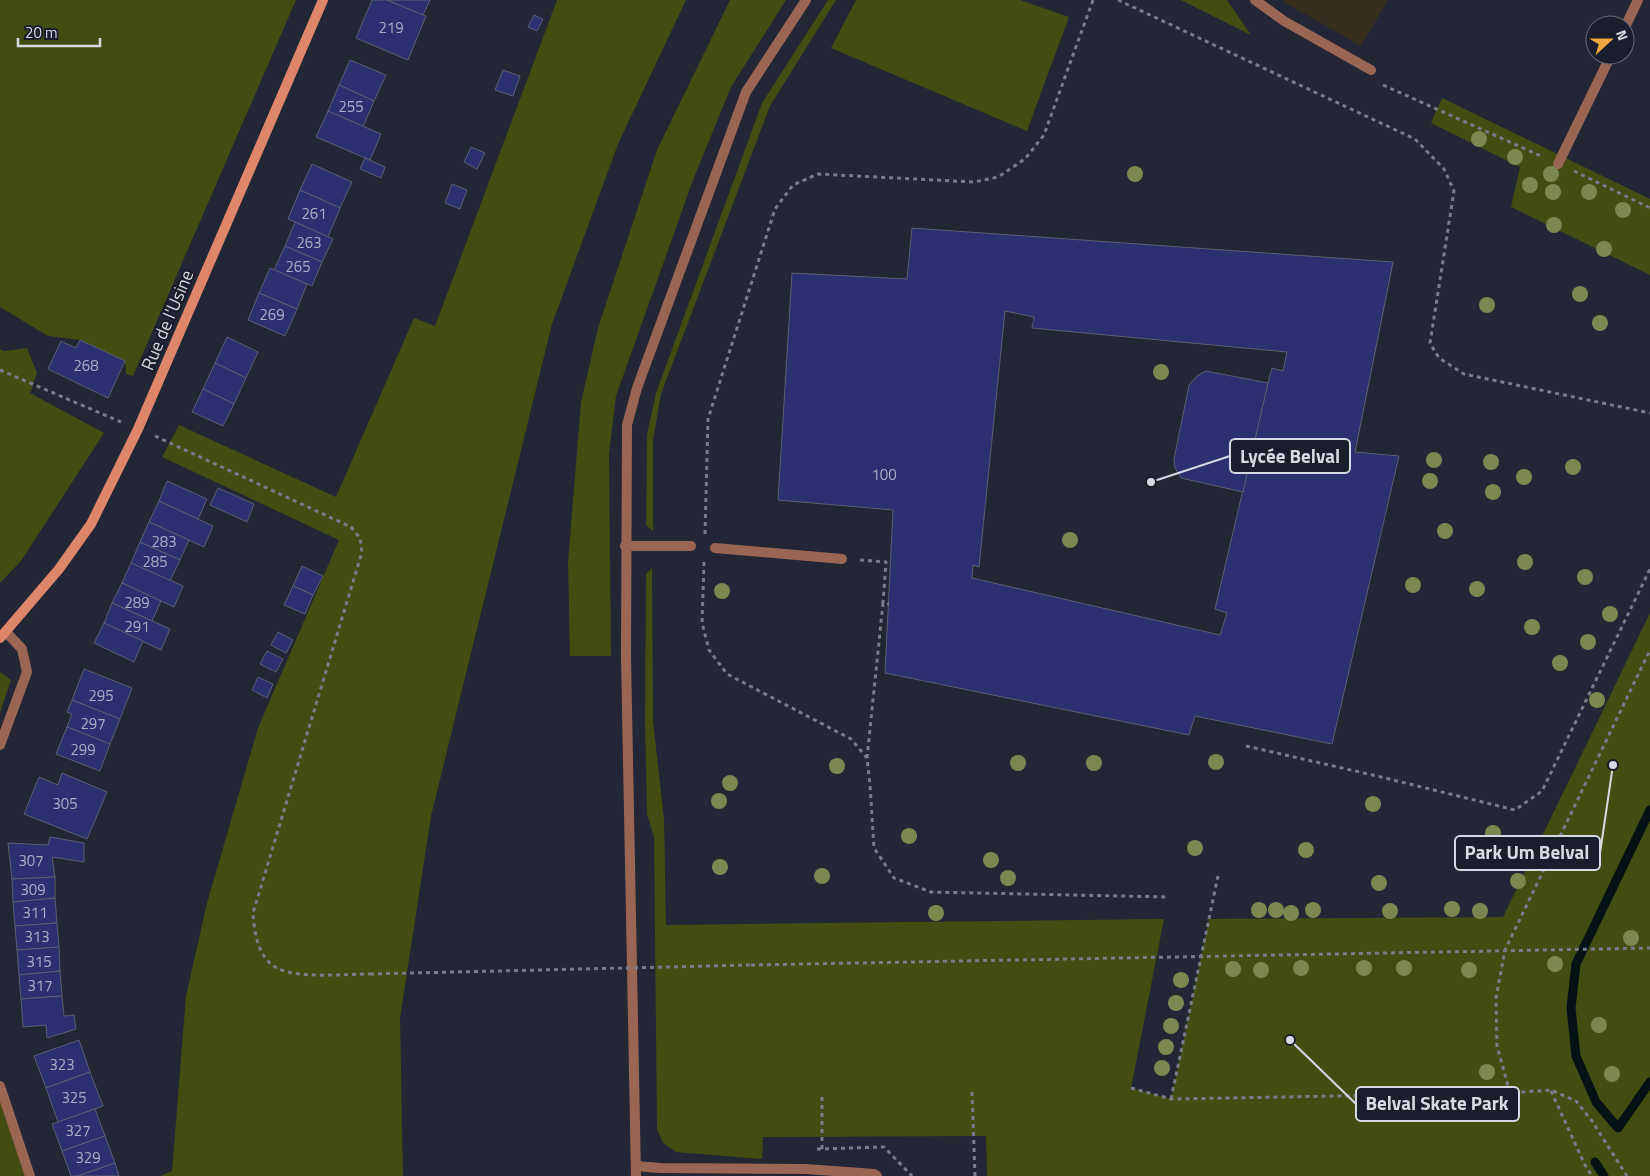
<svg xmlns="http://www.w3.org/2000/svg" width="1650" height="1176" font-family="'Titillium Web',sans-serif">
  <rect width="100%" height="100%" fill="#232635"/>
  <polygon fill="#352e1d" points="1283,0 1388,0 1361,46 1284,2"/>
  <g fill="#434c11">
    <polygon points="0,0 296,0 133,376 126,374 125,361 80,340 48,336 0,307"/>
    <polygon points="557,0 686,0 618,144 552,324 431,816 400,1018 403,1176 160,1176 172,1171 186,996 207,903 258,728 339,540 162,457 179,425 336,497 414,318 435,326"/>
    <polygon points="730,0 786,0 731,87 693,180 616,396 609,454 611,656 570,656 568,562 581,402 598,328 657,150"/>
    <polygon points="828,0 836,0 770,106 661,394 653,440 653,531 646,525 647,435 656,393 762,103"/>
    <polygon points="856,0 1020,0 1069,17 1027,131 831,48"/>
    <polygon points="1181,0 1227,0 1251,35"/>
    <polygon points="1442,98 1650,199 1650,275 1511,207 1520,167 1431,123"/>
    <polygon points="27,348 37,373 30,393 104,433 21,561 0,583 0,349 4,351"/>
    <polygon points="652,568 653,721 664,819 666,925 1164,919 1131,1088 1171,1099 1209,919 1503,917 1650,613 1650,1176 987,1176 986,1136 763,1137 762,1159 676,1152 663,1143 657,1129 654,837 647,814 645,722 646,574"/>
    <polygon points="0,672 11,680 0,713"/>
    <polygon points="0,1086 30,1176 0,1176"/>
  </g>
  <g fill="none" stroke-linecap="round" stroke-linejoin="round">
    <g stroke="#041215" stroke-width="9">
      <polyline points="1650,810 1576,964 1571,1008 1576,1056 1596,1102 1618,1128 1650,1082"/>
      <polyline points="1595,1162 1604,1176"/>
    </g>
  </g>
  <g fill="#2c2f70" stroke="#5c5f71" fill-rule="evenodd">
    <polygon points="372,0 387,0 426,16 408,60 356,38"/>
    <polygon points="387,0 430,0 423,15"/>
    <polygon points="534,15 543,19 537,31 528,27"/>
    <polygon points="350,60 386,75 374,101 339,85"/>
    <polygon points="503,70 520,76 513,96 495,90"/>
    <polygon points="339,85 374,101 363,127 328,111"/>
    <polygon points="328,111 381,134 370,160 316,137"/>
    <polygon points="471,147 485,153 477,169 464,162"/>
    <polygon points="365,158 385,167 381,178 360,169"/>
    <polygon points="312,164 352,182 340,208 300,190"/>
    <polygon points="452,184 467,190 460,209 445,203"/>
    <polygon points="300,190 340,208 328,237 288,219"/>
    <polygon points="295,222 333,239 322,262 285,246"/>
    <path d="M912,228L1393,262L1355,452L1399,456L1332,744L1195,716L1189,735L885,673L893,510L778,500L792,273L907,279ZM1005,311L1034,317L1032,328L1287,352L1283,371L1272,368L1268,383L1215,609L1227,613L1220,635L972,578L973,565L979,567Z"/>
    <polygon points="285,246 322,262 312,286 274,270"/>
    <polygon points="270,268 307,284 297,309 259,293"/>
    <polygon points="259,293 297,309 285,336 248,320"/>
    <polygon points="227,337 258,352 246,378 215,363"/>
    <polygon points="80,340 125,361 108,398 48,369 61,341 76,348"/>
    <polygon points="215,363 246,378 234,404 203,389"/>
    <polygon points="1206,371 1268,383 1243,492 1181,478 1175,468 1174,459 1189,385 1197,376"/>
    <polygon points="203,389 234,404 223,426 192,412"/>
    <polygon points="167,481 207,499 198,519 159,501"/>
    <polygon points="218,488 254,504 247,522 210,505"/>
    <polygon points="159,501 213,526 204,547 149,522"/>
    <polygon points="149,522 189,540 180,560 140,542"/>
    <polygon points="140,542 180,560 170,581 131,563"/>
    <polygon points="131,563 183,586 174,607 122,583"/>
    <polygon points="302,566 323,576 313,595 293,586"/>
    <polygon points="122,583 161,601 152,621 112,603"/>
    <polygon points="293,586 313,595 305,614 284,605"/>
    <polygon points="112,603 170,629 161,650 104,623"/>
    <polygon points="104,623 143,641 134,662 94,643"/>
    <polygon points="278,632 293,640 286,653 271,645"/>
    <polygon points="267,651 283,659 276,672 260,664"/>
    <polygon points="84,669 132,688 120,719 72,700"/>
    <polygon points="258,677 273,684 267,698 252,690"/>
    <polygon points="72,700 120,719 110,744 67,727 72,714 67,712"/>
    <polygon points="67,727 110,744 100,771 56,754"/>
    <polygon points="62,773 107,792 87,839 24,814 39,777 58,785"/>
    <polygon points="50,837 84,843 84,862 52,857 55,877 12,879 8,843 48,845"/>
    <polygon points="55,877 55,898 13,902 12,879"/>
    <polygon points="55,898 57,923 15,926 13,902"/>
    <polygon points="57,923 59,947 17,950 15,926"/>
    <polygon points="59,947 60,971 19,975 17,950"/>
    <polygon points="60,971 62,996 21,999 19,975"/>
    <polygon points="62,996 64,1016 74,1015 76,1029 47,1038 46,1025 23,1027 21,999"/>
    <polygon points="79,1040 90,1072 46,1088 34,1056"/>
    <polygon points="90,1072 103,1106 58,1122 46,1088"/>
    <polygon points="95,1109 105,1136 62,1151 52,1124"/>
    <polygon points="105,1136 115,1163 78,1176 71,1176 62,1151"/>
    <polygon points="115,1163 119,1176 78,1176"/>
  </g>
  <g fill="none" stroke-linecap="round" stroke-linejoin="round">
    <g stroke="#797c89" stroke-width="3" stroke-dasharray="4 4" stroke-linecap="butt">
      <polyline points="1118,0 1415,139 1444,169 1454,191 1430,343 1439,358 1464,374 1650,413"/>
      <polyline points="1383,85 1541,156"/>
      <polyline points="1574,171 1650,208"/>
      <polyline points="0,370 121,422"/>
      <path d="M155,436L351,527L360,538L362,552L253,913C254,932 258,958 277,968C298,979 346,974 370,974"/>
      <polyline points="705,534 708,419 775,209 793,185 818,174 974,182 998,177 1025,159 1044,135 1093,0"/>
      <polyline points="860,560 886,562 883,603"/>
      <polyline points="704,562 702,623 709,650 727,674 851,739 867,758 870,785 874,848 894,878 931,892 1169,897"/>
      <polyline points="1246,746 1377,776 1515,810 1542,791 1650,569"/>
      <polyline points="867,758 883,603 889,604"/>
      <polyline points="751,965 1650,948"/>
      <polyline points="1131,1088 1171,1099 1510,1093 1551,1090 1576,1101 1592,1121 1627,1176"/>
      <polyline points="1551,1091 1585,1165 1592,1176"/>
      <polyline points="972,1092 975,1176"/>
      <polyline points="1510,1093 1497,1046 1496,998 1505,950 1650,650"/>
      <polyline points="1171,1099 1218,876"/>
      <polyline points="817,1149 884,1147 912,1176"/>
      <polyline points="822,1149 822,1095"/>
    </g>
    <g stroke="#9b6553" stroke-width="10">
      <polyline points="1255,0 1284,21 1371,70"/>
      <polyline points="625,546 691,546"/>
      <polyline points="715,548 842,559"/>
      <polyline points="636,1166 660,1168 806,1169 874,1174 877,1176"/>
    </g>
    <g stroke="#9b6553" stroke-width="10">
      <polyline points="1625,27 1638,0"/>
      <polyline points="1558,164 1611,55"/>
      <polyline points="0,745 27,672 22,649 6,632"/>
      <polyline points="0,1086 30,1176"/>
      <polyline points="636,1176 626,656 627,425 637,388 746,92 806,0"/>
    </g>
    <polyline stroke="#de8669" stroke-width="10" points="0,638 59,569 91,524 138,429 323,0"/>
    <polyline stroke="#797c89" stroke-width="3" stroke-dasharray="4 4" stroke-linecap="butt" points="370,974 751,965"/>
  </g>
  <g fill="#7d8850">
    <circle cx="1479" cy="139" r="8"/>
    <circle cx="1515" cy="157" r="8"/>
    <circle cx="1135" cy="174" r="8"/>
    <circle cx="1551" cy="174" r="8"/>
    <circle cx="1530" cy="185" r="8"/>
    <circle cx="1553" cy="192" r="8"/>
    <circle cx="1589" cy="192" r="8"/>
    <circle cx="1623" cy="210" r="8"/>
    <circle cx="1554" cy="225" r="8"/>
    <circle cx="1604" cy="249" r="8"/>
    <circle cx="1580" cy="294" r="8"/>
    <circle cx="1487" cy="305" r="8"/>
    <circle cx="1600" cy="323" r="8"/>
    <circle cx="1161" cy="372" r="8"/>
    <circle cx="1434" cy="460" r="8"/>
    <circle cx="1491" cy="462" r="8"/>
    <circle cx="1573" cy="467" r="8"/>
    <circle cx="1524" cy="477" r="8"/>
    <circle cx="1430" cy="481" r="8"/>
    <circle cx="1493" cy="492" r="8"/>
    <circle cx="1445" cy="531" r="8"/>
    <circle cx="1070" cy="540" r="8"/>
    <circle cx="1525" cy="562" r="8"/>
    <circle cx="1585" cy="577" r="8"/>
    <circle cx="1413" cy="585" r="8"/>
    <circle cx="1477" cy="589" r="8"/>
    <circle cx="722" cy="591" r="8"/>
    <circle cx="1610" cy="614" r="8"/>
    <circle cx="1532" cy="627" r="8"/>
    <circle cx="1588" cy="642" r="8"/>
    <circle cx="1560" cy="663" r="8"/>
    <circle cx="1597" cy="700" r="8"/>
    <circle cx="1216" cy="762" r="8"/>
    <circle cx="1018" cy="763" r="8"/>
    <circle cx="1094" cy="763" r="8"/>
    <circle cx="837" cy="766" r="8"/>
    <circle cx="730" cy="783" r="8"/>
    <circle cx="719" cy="801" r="8"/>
    <circle cx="1373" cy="804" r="8"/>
    <circle cx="1493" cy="833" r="8"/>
    <circle cx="909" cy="836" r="8"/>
    <circle cx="1195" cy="848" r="8"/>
    <circle cx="1306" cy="850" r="8"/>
    <circle cx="991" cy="860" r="8"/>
    <circle cx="720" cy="867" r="8"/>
    <circle cx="822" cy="876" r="8"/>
    <circle cx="1008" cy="878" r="8"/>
    <circle cx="1518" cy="881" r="8"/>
    <circle cx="1379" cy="883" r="8"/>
    <circle cx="1452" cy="909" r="8"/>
    <circle cx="1259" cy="910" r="8"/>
    <circle cx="1276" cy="910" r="8"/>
    <circle cx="1313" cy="910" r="8"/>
    <circle cx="1390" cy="911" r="8"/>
    <circle cx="1480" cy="911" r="8"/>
    <circle cx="936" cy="913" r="8"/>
    <circle cx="1291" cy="913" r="8"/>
    <circle cx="1631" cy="938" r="8"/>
    <circle cx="1555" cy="964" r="8"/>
    <circle cx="1301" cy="968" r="8"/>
    <circle cx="1364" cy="968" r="8"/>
    <circle cx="1404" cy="968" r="8"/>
    <circle cx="1233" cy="969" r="8"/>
    <circle cx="1261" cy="970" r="8"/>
    <circle cx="1469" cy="970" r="8"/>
    <circle cx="1181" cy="980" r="8"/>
    <circle cx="1176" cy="1003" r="8"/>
    <circle cx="1599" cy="1025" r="8"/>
    <circle cx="1171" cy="1026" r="8"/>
    <circle cx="1166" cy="1047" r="8"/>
    <circle cx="1162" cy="1068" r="8"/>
    <circle cx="1487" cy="1072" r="8"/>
    <circle cx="1612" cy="1074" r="8"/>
  </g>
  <g text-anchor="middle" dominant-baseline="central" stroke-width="4.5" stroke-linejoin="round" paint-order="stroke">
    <g font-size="15" fill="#acaec7">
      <text x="391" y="27">219</text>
      <text x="351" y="106">255</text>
      <text x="314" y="213">261</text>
      <text x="309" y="242">263</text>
      <text x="298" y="266">265</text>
      <text x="272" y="314">269</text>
      <text x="86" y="365">268</text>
      <text x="884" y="474">100</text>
      <text x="164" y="541">283</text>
      <text x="155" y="561">285</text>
      <text x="137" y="602">289</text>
      <text x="137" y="626">291</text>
      <text x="101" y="695">295</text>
      <text x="93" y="723">297</text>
      <text x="83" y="749">299</text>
      <text x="65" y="803">305</text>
      <text x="31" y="860">307</text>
      <text x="33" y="889">309</text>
      <text x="35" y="912">311</text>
      <text x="37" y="936">313</text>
      <text x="39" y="961">315</text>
      <text x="40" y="985">317</text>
      <text x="62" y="1064">323</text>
      <text x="74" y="1097">325</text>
      <text x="78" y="1130">327</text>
      <text x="88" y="1157">329</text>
    </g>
    <g font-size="18" fill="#d7d9e4" stroke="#1a1d2b">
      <text transform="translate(167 320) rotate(-67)">Rue de l'Usine</text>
    </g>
  </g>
  <path fill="none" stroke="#d7d9e4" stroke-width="2" d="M1151 482L1230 456M1613 765L1600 853M1290 1040L1356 1104"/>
  <g fill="#d7d9e4" stroke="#1a1d2b" stroke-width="2">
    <circle cx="1151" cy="482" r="5"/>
    <circle cx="1613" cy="765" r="5"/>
    <circle cx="1290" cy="1040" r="5"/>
  </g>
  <g fill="#1a1d2b" stroke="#d7d9e4" stroke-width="2">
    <rect x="1230" y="439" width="120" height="34" rx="5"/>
    <rect x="1455" y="836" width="145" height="34" rx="5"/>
    <rect x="1356" y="1087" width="163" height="34" rx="5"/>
  </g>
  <g font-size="19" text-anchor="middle" font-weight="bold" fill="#d7d9e4">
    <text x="1290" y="463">Lycée Belval</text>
    <text x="1527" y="859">Park Um Belval</text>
    <text x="1437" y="1110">Belval Skate Park</text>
  </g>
  <g transform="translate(1610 40) rotate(69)"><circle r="24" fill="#1a1d2b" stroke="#666875"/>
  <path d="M0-4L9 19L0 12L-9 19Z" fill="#efa73d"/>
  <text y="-8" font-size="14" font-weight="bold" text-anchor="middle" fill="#d7d9e4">N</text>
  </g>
  <path d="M18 38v8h82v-8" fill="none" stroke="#d7d9e4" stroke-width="2.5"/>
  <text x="25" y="38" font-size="15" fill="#d7d9e4" stroke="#1a1d2b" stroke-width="4" paint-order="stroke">20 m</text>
</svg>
